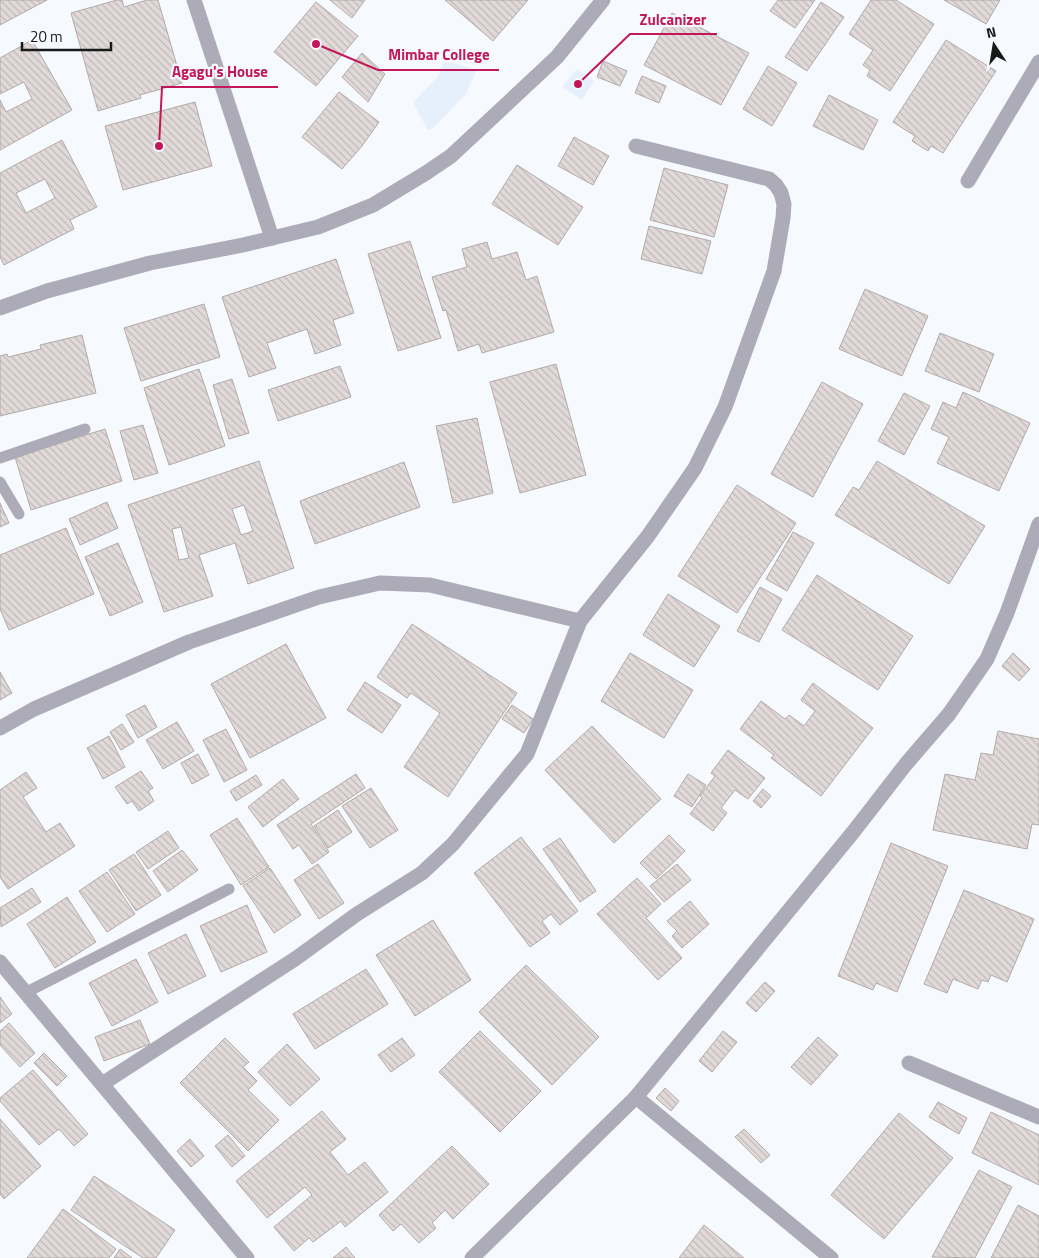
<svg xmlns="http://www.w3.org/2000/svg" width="1039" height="1258" font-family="'Titillium Web',sans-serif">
  <defs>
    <pattern id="building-back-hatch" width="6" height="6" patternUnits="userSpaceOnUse" patternTransform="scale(1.25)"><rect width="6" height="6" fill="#e2dad9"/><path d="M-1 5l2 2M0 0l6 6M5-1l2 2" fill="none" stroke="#c1baba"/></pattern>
  </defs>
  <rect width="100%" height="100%" fill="#f6faff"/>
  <g fill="#e6f0fc">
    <polygon points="444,60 477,70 465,95 433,128 428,130 413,103 439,75"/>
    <polygon points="577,69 594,80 582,100 562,87"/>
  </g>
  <g fill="url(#building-back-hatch)" stroke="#b2aaa9" fill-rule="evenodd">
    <polygon points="0,0 47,0 0,25"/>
    <polygon points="117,0 122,0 124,7 147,0 158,0 182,83 140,95 141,98 98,111 71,13"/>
    <polygon points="330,0 365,0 352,18"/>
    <polygon points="445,0 528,0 493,41"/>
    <polygon points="778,0 815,0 795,28 770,11"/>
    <polygon points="871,0 896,0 934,24 890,91 867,76 870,70 863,65 873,50 849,34"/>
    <polygon points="944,0 1000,0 986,24"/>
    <polygon points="316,2 358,36 316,86 274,52"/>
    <polygon points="821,2 844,17 807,71 785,57"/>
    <polygon points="672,13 749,53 721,105 644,65"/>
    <polygon points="32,40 72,110 0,150 0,100 6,112 32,99 24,82 0,94 0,58"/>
    <polygon points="946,40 996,71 943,153 931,146 928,151 912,141 915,136 893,122"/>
    <polygon points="362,53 385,74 368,102 342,77"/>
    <polygon points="603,61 627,71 620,86 597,77"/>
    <polygon points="768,66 797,83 772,126 743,109"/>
    <polygon points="642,76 666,86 659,103 635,93"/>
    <polygon points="339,92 379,122 362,146 342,169 302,137"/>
    <polygon points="829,95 878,120 863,150 813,126"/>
    <polygon points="195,102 212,166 123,190 105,126"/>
    <polygon points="574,137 609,156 593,185 558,166"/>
    <path d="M62,140L97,207L70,220L74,229L4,265L0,257V173ZM45,179L55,198L26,213L16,193Z"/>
    <polygon points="517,165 583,207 558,245 492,204"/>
    <polygon points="664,168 728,185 714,237 650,220"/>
    <polygon points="649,226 711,241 702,274 641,259"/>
    <polygon points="410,241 441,338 398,351 368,254"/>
    <polygon points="487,242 492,259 517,252 526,280 537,276 554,332 482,353 479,344 458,351 446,310 443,311 432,277 467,267 462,249"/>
    <polygon points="336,259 354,313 333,320 341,345 315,354 307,329 267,343 276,368 249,377 222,297"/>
    <polygon points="865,289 928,316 902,376 839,349"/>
    <polygon points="204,304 220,357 141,381 124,328"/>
    <polygon points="940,333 994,354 979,392 925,371"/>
    <polygon points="82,335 96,393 0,416 0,356 7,354 8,357 41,349 40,345"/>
    <polygon points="556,364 586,475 520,493 490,382"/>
    <polygon points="340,366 351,397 278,421 268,390"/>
    <polygon points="199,369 225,446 169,465 144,388"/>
    <polygon points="232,379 249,433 229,439 213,385"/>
    <polygon points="822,382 863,404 813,497 771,474"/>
    <polygon points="963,392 1030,423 999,491 937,463 949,437 931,429 943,402 956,408"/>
    <polygon points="904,393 930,406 904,455 878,441"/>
    <polygon points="477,418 493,493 453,503 436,426"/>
    <polygon points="143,425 158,473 134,480 120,431"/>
    <polygon points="105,429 122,481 31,510 15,457"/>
    <path d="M259,461L294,568L248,584L235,543L199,555L213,596L164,612L128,505ZM244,505L253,531L241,535L232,509ZM181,527L189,558L179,560L172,529Z"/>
    <polygon points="877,461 985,526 949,584 835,515 853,487 859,490"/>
    <polygon points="404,462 420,507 315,544 300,501"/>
    <polygon points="737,485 796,523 737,613 678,576"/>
    <polygon points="107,502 118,528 80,545 69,519"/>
    <polygon points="0,503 9,523 0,527"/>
    <polygon points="66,528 94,594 9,630 0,609 0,555"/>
    <polygon points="793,532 814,543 787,591 766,579"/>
    <polygon points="118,543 143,602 110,616 85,557"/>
    <polygon points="817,575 913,636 878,690 782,630"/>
    <polygon points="760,587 782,599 759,642 737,631"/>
    <polygon points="668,594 720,626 694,667 643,635"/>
    <polygon points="412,624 517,693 448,797 404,767 440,713 411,693 407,698 377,677"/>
    <polygon points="286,644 326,718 250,758 211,684"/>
    <polygon points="630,653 693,690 664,738 601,701"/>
    <polygon points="1013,653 1030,669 1019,681 1002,666"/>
    <polygon points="0,672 12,693 0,700"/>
    <polygon points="365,682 401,705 382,733 347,710"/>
    <polygon points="813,683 873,728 821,796 771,758 774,755 740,729 761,701 785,719 789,715 804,726 815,711 801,700"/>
    <polygon points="145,705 157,727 138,738 126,715"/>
    <polygon points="512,705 533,719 524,733 502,719"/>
    <polygon points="177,722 194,751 163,769 146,740"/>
    <polygon points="122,724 134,742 121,750 110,732"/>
    <polygon points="592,726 661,799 614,843 545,770"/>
    <polygon points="226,729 247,770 224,782 203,740"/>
    <polygon points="998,731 1039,739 1039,825 1032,824 1027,849 933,830 945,774 975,780 981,753 993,755"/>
    <polygon points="109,736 125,767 103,779 87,748"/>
    <polygon points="728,750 765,778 748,799 735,790 721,808 727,813 713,831 690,814 702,798 700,796 715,776 711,773"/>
    <polygon points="198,754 209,775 192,784 181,763"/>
    <polygon points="141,771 153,788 148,791 154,801 139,811 132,801 127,804 115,787"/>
    <polygon points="26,772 37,788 23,797 46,832 60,823 75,846 8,889 0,877 0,790"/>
    <polygon points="356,774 365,788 311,824 329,852 312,864 299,845 293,849 277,825"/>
    <polygon points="688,774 706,785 692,807 674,796"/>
    <polygon points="256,775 262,785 236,801 230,791"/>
    <polygon points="283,779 299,799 263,827 248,807"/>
    <polygon points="371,788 398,830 370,848 342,806"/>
    <polygon points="763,789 771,796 761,808 753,801"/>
    <polygon points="338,810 352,832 328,848 314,826"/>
    <polygon points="237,818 269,867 241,885 210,835"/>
    <polygon points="168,831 179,848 148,869 136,852"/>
    <polygon points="669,835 685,851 656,879 640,863"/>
    <polygon points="521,837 578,911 560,925 551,914 542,921 550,933 530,947 474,873"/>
    <polygon points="560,838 596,891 580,902 543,849"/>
    <polygon points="891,843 948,866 897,992 876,983 873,990 838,976"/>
    <polygon points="182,850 198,870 168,892 153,871"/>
    <polygon points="134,854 161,895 136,911 109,870"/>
    <polygon points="318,864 344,903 319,919 294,880"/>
    <polygon points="677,864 691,880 664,902 650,886"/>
    <polygon points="270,868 301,915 274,933 243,886"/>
    <polygon points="107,872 135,914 107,932 79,891"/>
    <polygon points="637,878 661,904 646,918 682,958 658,980 597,914"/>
    <polygon points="32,888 41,902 1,927 0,908"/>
    <polygon points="964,890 1034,919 1007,982 991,975 988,982 982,980 978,989 953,979 947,993 924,984"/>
    <polygon points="67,897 96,942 55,968 27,924"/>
    <polygon points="690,901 709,924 682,948 672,936 677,931 667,921"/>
    <polygon points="247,905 267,952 221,972 200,926"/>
    <polygon points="433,920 471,980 415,1016 376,955"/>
    <polygon points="186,934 206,976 168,994 148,953"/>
    <polygon points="136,959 158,1002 112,1026 89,983"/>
    <polygon points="526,965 599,1037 552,1085 479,1012"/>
    <polygon points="366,969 388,1004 315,1049 293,1014"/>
    <polygon points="765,982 775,991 756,1012 746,1003"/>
    <polygon points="0,997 12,1014 0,1023"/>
    <polygon points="140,1020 150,1044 104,1061 95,1037"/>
    <polygon points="9,1023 35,1053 20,1067 0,1045 0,1031"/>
    <polygon points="480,1031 541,1091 500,1132 439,1072"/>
    <polygon points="723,1031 737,1042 712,1072 699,1061"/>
    <polygon points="818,1037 838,1055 811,1085 791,1067"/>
    <polygon points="225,1038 249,1062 243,1067 257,1081 248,1090 279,1120 248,1151 180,1083"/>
    <polygon points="402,1038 415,1055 391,1072 378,1055"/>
    <polygon points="287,1044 320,1079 290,1106 258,1072"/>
    <polygon points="44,1053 67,1076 57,1086 34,1063"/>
    <polygon points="33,1070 88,1134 74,1146 59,1129 39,1145 0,1101 0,1098"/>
    <polygon points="665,1088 679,1101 671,1111 656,1098"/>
    <polygon points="938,1102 967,1118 959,1134 929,1117"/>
    <polygon points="322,1111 346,1139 330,1152 348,1175 365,1162 388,1192 345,1227 341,1221 313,1242 309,1238 294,1251 274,1227 312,1195 305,1187 267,1218 236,1181"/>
    <polygon points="991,1112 1039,1135 1039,1185 972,1153"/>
    <polygon points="899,1113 953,1158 884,1239 831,1195"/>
    <polygon points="0,1119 41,1166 4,1199 0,1194"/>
    <polygon points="744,1129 770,1155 761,1163 735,1137"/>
    <polygon points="228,1135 245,1156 232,1167 215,1146"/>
    <polygon points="190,1139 204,1156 191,1167 177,1151"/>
    <polygon points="452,1146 489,1184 453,1219 445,1210 432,1223 436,1228 419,1243 401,1224 393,1231 379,1215"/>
    <polygon points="979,1170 1012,1187 975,1258 932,1257"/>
    <polygon points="94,1176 175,1230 156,1258 143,1258 71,1210"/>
    <polygon points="1018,1205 1039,1216 1039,1258 991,1258"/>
    <polygon points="63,1209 116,1249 109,1258 27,1258"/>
    <polygon points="704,1225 744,1258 679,1258"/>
    <polygon points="346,1247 355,1258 333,1258"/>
    <polygon points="120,1249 132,1258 114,1258"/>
  </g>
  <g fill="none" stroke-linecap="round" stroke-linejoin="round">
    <g stroke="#adabb8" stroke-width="11">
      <polyline points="0,458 85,429"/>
      <polyline points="0,482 19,514"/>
      <polyline points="25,993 229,889"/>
    </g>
    <g stroke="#adabb8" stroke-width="15">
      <polyline points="194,0 272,238"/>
      <polyline points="968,181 1039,62"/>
      <polyline points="0,308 47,291 150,263 243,245 318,227 373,205 426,173 451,156 557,57 603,0"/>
      <polyline points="0,728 34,709 189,642 319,597 380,583 430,585 580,621"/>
      <polyline points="0,962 247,1258"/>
      <polyline points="909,1063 1039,1117"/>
      <polyline points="102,1084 295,959 357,914 422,873 453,844 527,754 580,621 648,536 695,468 725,407 774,271 783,218 784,204 781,193 776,185 769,179 636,146"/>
      <polyline points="636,1097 831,1258"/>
      <polyline points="472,1258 636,1097 854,831 906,764 949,714 987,659 1007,613 1039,524"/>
    </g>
  </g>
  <path fill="none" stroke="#c2185b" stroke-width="2" d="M578 84L630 34H717M316 44L378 70H499M159 146L162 87H278"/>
  <g fill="#c2185b" stroke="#f6faff" stroke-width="2">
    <circle cx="578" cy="84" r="5"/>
    <circle cx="316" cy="44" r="5"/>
    <circle cx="159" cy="146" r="5"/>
  </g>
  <g font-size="15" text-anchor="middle" font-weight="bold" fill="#c2185b" stroke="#f6faff" stroke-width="4.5" stroke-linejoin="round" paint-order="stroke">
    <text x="673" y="25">Zulcanizer</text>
    <text x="439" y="60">Mimbar College</text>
    <text x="220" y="77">Agagu's House</text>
  </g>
  <g transform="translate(994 45) rotate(348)" stroke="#f6faff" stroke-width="4" paint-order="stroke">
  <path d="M0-4L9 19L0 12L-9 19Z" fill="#18191b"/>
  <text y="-8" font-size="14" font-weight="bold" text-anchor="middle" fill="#18191b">N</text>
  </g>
  <path d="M22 42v8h89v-8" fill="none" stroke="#18191b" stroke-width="2.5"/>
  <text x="30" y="42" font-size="15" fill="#18191b" stroke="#f6faff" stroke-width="4" paint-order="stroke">20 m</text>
</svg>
